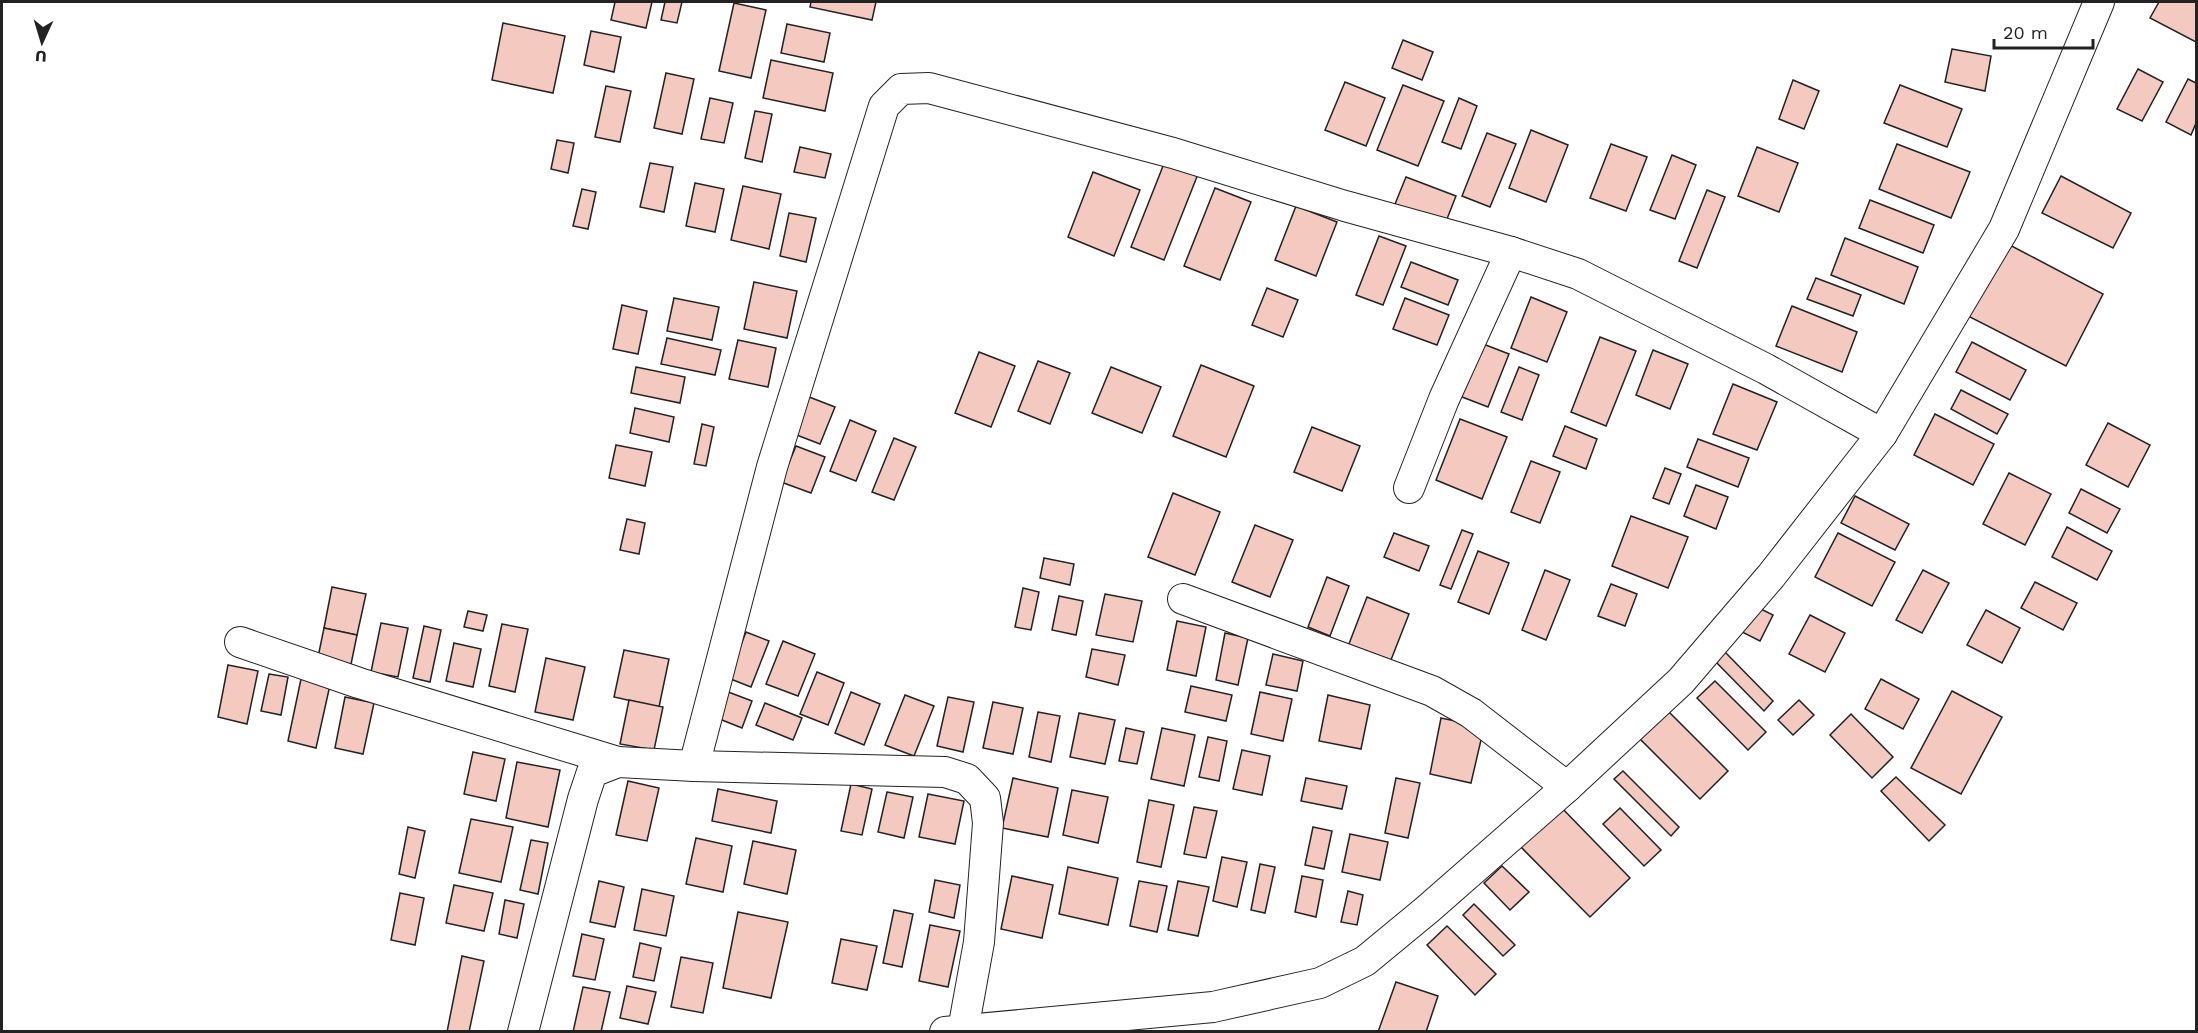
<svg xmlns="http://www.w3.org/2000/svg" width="2198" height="1033" font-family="'Work Sans',sans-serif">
  <rect width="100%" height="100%" fill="#fff"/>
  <g fill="#f3c9c0" stroke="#222" stroke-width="1.5">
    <polygon points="615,2 652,2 646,28 611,20"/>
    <polygon points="665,2 682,2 677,23 661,20"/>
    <polygon points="811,2 876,2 872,20 810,7"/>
    <polygon points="2159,2 2196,2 2196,42 2150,18"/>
    <polygon points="734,3 766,10 751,78 719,71"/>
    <polygon points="503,23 565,36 553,93 492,80"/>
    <polygon points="787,24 830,33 824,62 781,53"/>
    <polygon points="591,31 621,37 614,72 584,65"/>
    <polygon points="1403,40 1433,52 1422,80 1392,68"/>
    <polygon points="1952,49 1991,56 1985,91 1945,82"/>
    <polygon points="771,60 833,73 825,111 763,98"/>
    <polygon points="2138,69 2163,82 2142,121 2117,109"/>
    <polygon points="666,73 694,79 682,134 654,128"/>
    <polygon points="2188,79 2196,83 2196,123 2191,135 2166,122"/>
    <polygon points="1793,80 1819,91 1804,129 1779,119"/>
    <polygon points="1345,82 1385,98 1366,146 1325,130"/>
    <polygon points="1403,85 1444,101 1418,166 1377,150"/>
    <polygon points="1900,85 1962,109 1947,147 1884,123"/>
    <polygon points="606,86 631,91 620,142 595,137"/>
    <polygon points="710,98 733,103 724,143 701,139"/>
    <polygon points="1459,98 1477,106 1461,149 1442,142"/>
    <polygon points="755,111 772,114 762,162 745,158"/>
    <polygon points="1531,130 1568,145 1546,202 1509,188"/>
    <polygon points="1487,133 1516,144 1490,207 1462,196"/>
    <polygon points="557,140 574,143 568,173 551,169"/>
    <polygon points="1611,144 1647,157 1626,211 1590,198"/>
    <polygon points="1897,144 1970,172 1951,218 1879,189"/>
    <polygon points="800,147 831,154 825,178 794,172"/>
    <polygon points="1757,147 1798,163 1779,212 1738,196"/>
    <polygon points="1672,155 1696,165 1675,219 1650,210"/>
    <polygon points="1167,156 1200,169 1164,260 1131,247"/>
    <polygon points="650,163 673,167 664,212 640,207"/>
    <polygon points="1093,172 1140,190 1114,256 1068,237"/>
    <polygon points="2061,176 2131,213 2113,248 2042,213"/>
    <polygon points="1406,177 1456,196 1445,224 1395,204"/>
    <polygon points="695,183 724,189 715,232 686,226"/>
    <polygon points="743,186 781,194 769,249 731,240"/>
    <polygon points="1215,188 1251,202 1220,280 1184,266"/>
    <polygon points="582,189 596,192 588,229 573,226"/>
    <polygon points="1707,190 1725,197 1697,268 1679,261"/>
    <polygon points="1870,200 1934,225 1923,253 1859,228"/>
    <polygon points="1296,206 1337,222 1316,276 1275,260"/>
    <polygon points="789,213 816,218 806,262 780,256"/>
    <polygon points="1379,236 1406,246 1383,305 1356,295"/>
    <polygon points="1845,238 1918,267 1904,304 1831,275"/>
    <polygon points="2004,242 2103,294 2066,366 1966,315"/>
    <polygon points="1411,262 1458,280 1448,305 1401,287"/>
    <polygon points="1816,278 1861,295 1853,316 1807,299"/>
    <polygon points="754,282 797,291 787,338 744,329"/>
    <polygon points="1267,288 1298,300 1283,337 1252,325"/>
    <polygon points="1531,297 1567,312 1547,362 1511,348"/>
    <polygon points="674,298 719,307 712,340 667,331"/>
    <polygon points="1405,298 1449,315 1437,345 1393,329"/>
    <polygon points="622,305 647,311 638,354 613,349"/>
    <polygon points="1792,306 1857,332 1842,372 1776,346"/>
    <polygon points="1600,337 1636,351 1606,426 1571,412"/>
    <polygon points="667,338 721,350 715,375 661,364"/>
    <polygon points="738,340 776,348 768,387 729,379"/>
    <polygon points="1478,342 1509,354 1488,407 1457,395"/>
    <polygon points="1972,342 2026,370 2010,400 1956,372"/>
    <polygon points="1653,350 1688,364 1670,409 1636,395"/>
    <polygon points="979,352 1015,366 991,427 955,413"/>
    <polygon points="1038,361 1070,373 1050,424 1018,411"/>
    <polygon points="1201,365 1254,386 1226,457 1173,436"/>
    <polygon points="636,367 685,377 680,403 631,393"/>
    <polygon points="1111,367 1161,387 1142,433 1092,413"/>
    <polygon points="1519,367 1539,375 1522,420 1501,412"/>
    <polygon points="1733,384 1777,402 1757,450 1713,434"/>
    <polygon points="1961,390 2008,414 1997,434 1951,409"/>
    <polygon points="804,395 835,407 820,444 789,432"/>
    <polygon points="635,408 674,417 669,442 630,433"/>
    <polygon points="1935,414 1994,444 1973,485 1914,455"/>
    <polygon points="1460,419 1507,437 1482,499 1436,480"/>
    <polygon points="850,420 876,431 856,481 830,471"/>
    <polygon points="2108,423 2150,445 2128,487 2086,465"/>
    <polygon points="702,424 714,427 706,466 694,464"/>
    <polygon points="1565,426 1597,439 1586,469 1553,456"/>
    <polygon points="1312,427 1360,446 1342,491 1294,472"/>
    <polygon points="894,438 916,447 894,500 872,492"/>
    <polygon points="1698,439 1749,458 1738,487 1687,467"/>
    <polygon points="616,445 652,452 645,486 609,478"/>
    <polygon points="796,446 825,457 811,493 781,482"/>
    <polygon points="1531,461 1560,472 1540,523 1511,512"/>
    <polygon points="1665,468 1681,474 1669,504 1653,498"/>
    <polygon points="2009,473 2051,494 2025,545 1983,524"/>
    <polygon points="1696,485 1728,497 1716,529 1684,516"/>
    <polygon points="2081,489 2120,509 2107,533 2069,513"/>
    <polygon points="1173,493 1220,512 1195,575 1148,557"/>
    <polygon points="1855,496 1909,524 1895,550 1841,523"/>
    <polygon points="1631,516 1688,537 1668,588 1612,566"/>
    <polygon points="627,519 645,523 639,554 620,550"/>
    <polygon points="1255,525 1293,540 1270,597 1232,582"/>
    <polygon points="2067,527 2112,551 2097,580 2052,557"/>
    <polygon points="1462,530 1473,534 1451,589 1440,585"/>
    <polygon points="1394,533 1429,546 1419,571 1384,557"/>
    <polygon points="1838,533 1895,562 1872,606 1815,577"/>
    <polygon points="1478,551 1509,563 1489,614 1458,602"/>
    <polygon points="1044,558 1074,564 1070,585 1040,578"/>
    <polygon points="1545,570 1570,580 1546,640 1522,630"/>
    <polygon points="1923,570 1949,583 1922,633 1896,620"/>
    <polygon points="1327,577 1349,586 1330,636 1308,627"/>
    <polygon points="2035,582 2077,603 2063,630 2021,608"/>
    <polygon points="1611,584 1637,594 1625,626 1598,616"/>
    <polygon points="332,587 366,594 357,635 324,628"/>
    <polygon points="1023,588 1039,592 1031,630 1015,627"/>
    <polygon points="1105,594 1142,601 1133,642 1096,635"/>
    <polygon points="1059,596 1083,601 1076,635 1052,630"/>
    <polygon points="1367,597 1409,614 1389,665 1347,649"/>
    <polygon points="1755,606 1773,615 1760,641 1742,632"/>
    <polygon points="1986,610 2020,628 2002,663 1967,645"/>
    <polygon points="468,611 487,615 483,631 464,627"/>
    <polygon points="1810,615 1845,633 1825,672 1789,654"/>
    <polygon points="1177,621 1206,627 1196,676 1167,670"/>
    <polygon points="381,623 408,628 398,677 371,672"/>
    <polygon points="502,624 528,629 515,692 489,686"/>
    <polygon points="424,626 441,630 430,682 413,678"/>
    <polygon points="324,628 357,635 349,674 316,667"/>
    <polygon points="746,632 769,641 751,687 728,678"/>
    <polygon points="1225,633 1248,638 1238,685 1216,680"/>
    <polygon points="783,641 815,654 798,696 766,684"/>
    <polygon points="454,643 481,649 473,687 446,681"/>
    <polygon points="1092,649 1125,655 1118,685 1086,677"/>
    <polygon points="624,650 669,659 659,707 614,697"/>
    <polygon points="1725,652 1773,701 1764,711 1715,661"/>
    <polygon points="1273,654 1303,661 1297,691 1266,685"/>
    <polygon points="546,658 585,667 573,720 535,712"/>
    <polygon points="228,665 258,671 247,724 218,717"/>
    <polygon points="817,672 844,683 828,725 800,714"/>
    <polygon points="269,674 288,677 281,715 261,711"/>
    <polygon points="301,679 330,685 316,748 288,741"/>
    <polygon points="1881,679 1919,699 1903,729 1865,709"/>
    <polygon points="1715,681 1766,732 1748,750 1697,698"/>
    <polygon points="1191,686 1232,695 1226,721 1185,712"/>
    <polygon points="723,690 752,701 742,728 712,716"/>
    <polygon points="1952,691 2002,717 1961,794 1911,768"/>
    <polygon points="851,692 880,704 864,745 835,733"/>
    <polygon points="1260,692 1292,699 1283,741 1251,734"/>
    <polygon points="905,695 934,706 914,756 885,745"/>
    <polygon points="1328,695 1370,705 1361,749 1319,741"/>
    <polygon points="345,697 374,703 363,754 335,748"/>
    <polygon points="948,697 974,702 963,752 937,746"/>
    <polygon points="629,700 663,707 654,750 620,744"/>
    <polygon points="1799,700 1814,715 1793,735 1778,720"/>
    <polygon points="993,702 1023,708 1013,754 983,748"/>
    <polygon points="765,703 802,718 793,740 756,725"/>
    <polygon points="1666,709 1728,771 1700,799 1637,736"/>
    <polygon points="1038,712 1060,716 1051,762 1029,757"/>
    <polygon points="1079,713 1115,720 1105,764 1070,757"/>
    <polygon points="1851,714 1893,757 1872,778 1830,735"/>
    <polygon points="1441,718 1484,727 1471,783 1430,774"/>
    <polygon points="1126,728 1144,732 1137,764 1119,761"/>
    <polygon points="1162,728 1195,735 1184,786 1151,779"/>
    <polygon points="1208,737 1227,741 1219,781 1199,777"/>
    <polygon points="1242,750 1270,756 1262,795 1233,789"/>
    <polygon points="473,752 505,759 496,801 464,794"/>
    <polygon points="517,762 560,770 548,827 506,818"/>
    <polygon points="1623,771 1679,827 1671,836 1614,779"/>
    <polygon points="1896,777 1945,825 1929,841 1881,791"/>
    <polygon points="1013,778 1058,788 1048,837 1002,828"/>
    <polygon points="1306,778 1347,786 1342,809 1301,801"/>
    <polygon points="1396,778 1420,783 1408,838 1385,833"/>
    <polygon points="628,781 659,788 647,841 616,835"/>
    <polygon points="851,784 872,789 862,835 841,831"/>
    <polygon points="718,789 777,801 771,833 712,821"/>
    <polygon points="1072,790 1108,797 1098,843 1063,835"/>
    <polygon points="887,792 913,797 904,838 878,832"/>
    <polygon points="928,794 964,801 955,844 919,837"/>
    <polygon points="1149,800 1174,805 1161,867 1137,862"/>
    <polygon points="1556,802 1630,878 1590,917 1515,841"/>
    <polygon points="1194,807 1217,811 1206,858 1184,854"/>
    <polygon points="1620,808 1661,850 1644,866 1603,824"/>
    <polygon points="471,819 513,827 501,882 459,873"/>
    <polygon points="408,827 425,831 415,878 399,874"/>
    <polygon points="1313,827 1332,831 1324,869 1305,865"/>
    <polygon points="1350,834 1388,842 1380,880 1342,872"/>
    <polygon points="696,838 732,846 723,892 686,884"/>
    <polygon points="531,840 548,843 538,894 520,890"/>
    <polygon points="753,841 796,850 787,894 744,884"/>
    <polygon points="1222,857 1247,862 1237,907 1213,901"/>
    <polygon points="1260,864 1275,867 1265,913 1251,910"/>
    <polygon points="1502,866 1529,892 1510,910 1484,883"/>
    <polygon points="1068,867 1118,878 1108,925 1059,914"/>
    <polygon points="1012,876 1053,885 1042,938 1001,929"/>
    <polygon points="1302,876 1323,880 1316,917 1295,912"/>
    <polygon points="935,880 960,885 954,918 929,912"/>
    <polygon points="599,881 624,887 615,927 590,922"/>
    <polygon points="1139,881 1167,886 1157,932 1130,926"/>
    <polygon points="1178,881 1209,887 1198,936 1168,930"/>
    <polygon points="454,885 493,893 484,931 446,923"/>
    <polygon points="642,889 674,896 666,936 634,930"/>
    <polygon points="1348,891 1363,895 1357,925 1341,922"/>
    <polygon points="400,893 424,898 415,945 391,940"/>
    <polygon points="505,900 524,904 517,938 499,934"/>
    <polygon points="1474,904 1515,945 1503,956 1463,915"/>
    <polygon points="894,910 913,914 902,967 883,963"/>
    <polygon points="738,912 788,922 771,998 723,988"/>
    <polygon points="930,925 960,931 948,987 919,981"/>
    <polygon points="1447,926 1496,974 1475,995 1427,945"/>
    <polygon points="582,934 604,939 595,980 573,976"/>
    <polygon points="841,939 877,946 867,990 832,983"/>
    <polygon points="640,943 661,948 654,981 633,977"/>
    <polygon points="462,956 484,961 469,1032 447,1032"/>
    <polygon points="681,957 713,963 703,1013 671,1007"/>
    <polygon points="1396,982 1438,996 1426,1032 1378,1032"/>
    <polygon points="627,986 656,992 648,1024 620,1018"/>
    <polygon points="583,987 610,992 601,1032 573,1032"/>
  </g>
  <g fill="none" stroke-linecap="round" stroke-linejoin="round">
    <g stroke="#222" stroke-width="32">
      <g id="street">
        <polyline points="1409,488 1444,399 1511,252"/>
        <polyline points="1183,599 1432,691 1471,713 1567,787"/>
        <polyline points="240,642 359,683 618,762"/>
        <polyline points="694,766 772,467 884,106 901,89 929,88 1173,153 1345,206 1511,252 1578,274 1766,369 1882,434"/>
        <polyline points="523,1032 583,799 592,772 618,762 694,766 945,772 967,779 985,798 988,823 979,942 963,1030"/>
        <polyline points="945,1032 1213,1007 1320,983 1365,961 1428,909 1567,787 1681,681 1771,576 1882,434 2004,229 2099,2"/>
      </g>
    </g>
    <use href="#street" stroke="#fff" stroke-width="30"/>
  </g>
  <rect width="2198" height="1033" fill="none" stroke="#222222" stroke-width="6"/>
  <g transform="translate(42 42) rotate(184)" stroke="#ffffff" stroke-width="4.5" paint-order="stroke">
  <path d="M0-4.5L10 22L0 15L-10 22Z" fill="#222222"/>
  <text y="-9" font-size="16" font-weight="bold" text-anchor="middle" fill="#222222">U</text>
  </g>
  <path d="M1994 39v9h99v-9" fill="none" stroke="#222222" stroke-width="3"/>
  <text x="2003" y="39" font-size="18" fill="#222222" stroke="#ffffff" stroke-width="4.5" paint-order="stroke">20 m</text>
</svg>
